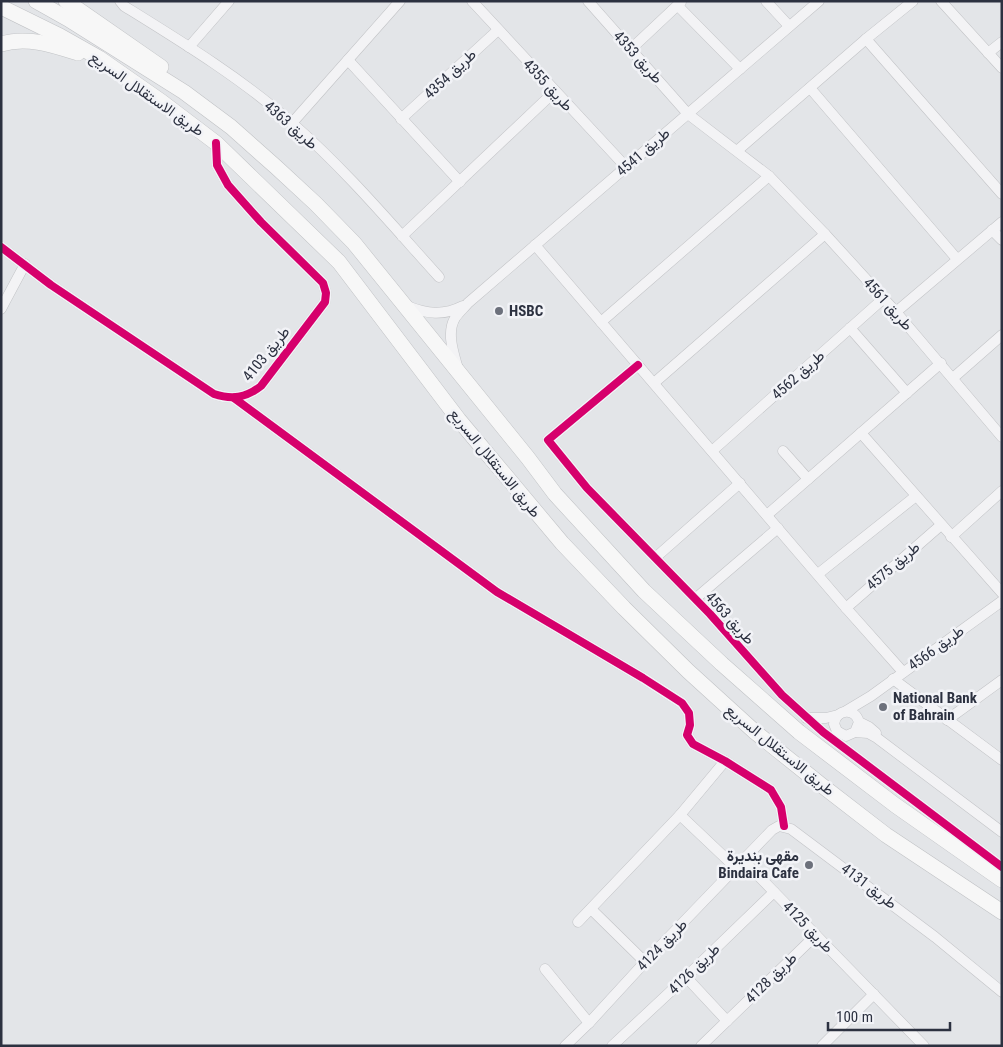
<svg xmlns="http://www.w3.org/2000/svg" width="1003" height="1047" font-family="'Roboto Condensed',Vazirmatn,sans-serif">
  <rect width="100%" height="100%" fill="#e3e5e8"/>
  <g fill="none" stroke-linecap="round" stroke-linejoin="round">
    <g stroke="#c2c3c6" stroke-width="11">
      <g id="street">
        <path d="M120,1L124,6C182,42 241,78 292,123C345,169 392,225 439,277"/>
        <polyline points="472,1 626,167"/>
        <polyline points="588,1 688,114 769,176 825,234 896,312 1002,437"/>
        <polyline points="766,1 789,26"/>
        <polyline points="941,1 1002,68"/>
        <polyline points="678,6 740,69"/>
        <polyline points="866,39 1002,194"/>
        <polyline points="189,47 229,1"/>
        <polyline points="631,49 681,2"/>
        <polyline points="988,53 1002,42"/>
        <polyline points="348,60 460,182"/>
        <polyline points="810,88 957,259"/>
        <polyline points="401,119 498,30"/>
        <polyline points="292,123 400,1"/>
        <polyline points="738,150 866,39 913,1"/>
        <polyline points="992,230 1002,240"/>
        <polyline points="402,236 554,92"/>
        <polyline points="535,245 846,608 903,672"/>
        <path d="M1,247L51,285L214,394C232,400 246,398 261,386L325,302L326,293L323,283L261,222L228,185L217,165L216,143"/>
        <path d="M407,306C427,314 443,316 463,306"/>
        <polyline points="1,309 25,264"/>
        <polyline points="896,312 1002,222"/>
        <polyline points="601,322 769,176"/>
        <polyline points="850,328 907,393"/>
        <polyline points="638,365 548,440 587,488 710,614 782,695 823,732 1002,867"/>
        <path d="M458,369C454,354 446,333 455,318C458,313 464,308 468,303L819,1"/>
        <polyline points="953,378 1002,335"/>
        <polyline points="654,383 825,234"/>
        <polyline points="234,398 497,592 643,678 682,703 689,713 690,725 687,735 693,744 725,761 771,790 781,807 784,826"/>
        <polyline points="861,433 1002,593"/>
        <polyline points="712,451 884,298"/>
        <polyline points="783,451 808,479"/>
        <polyline points="767,515 941,363"/>
        <polyline points="951,537 1002,491"/>
        <polyline points="655,558 740,483"/>
        <polyline points="818,574 916,496"/>
        <polyline points="695,599 778,528"/>
        <polyline points="846,608 941,525"/>
        <polyline points="893,679 1002,760"/>
        <polyline points="846,711 871,696 1002,601"/>
        <polyline points="806,718 826,718 838,715"/>
        <polyline points="947,720 1002,680"/>
        <path d="M859,722L855,732L846,736L837,731L834,724C836,709 855,707 859,722L869,727L876,733"/>
        <polyline points="855,732 868,733 877,738 1002,832"/>
        <polyline points="680,815 736,868"/>
        <polyline points="743,860 924,1046"/>
        <polyline points="591,909 645,962"/>
        <polyline points="578,922 680,815 725,761"/>
        <polyline points="545,969 589,1023"/>
        <polyline points="686,977 727,1021"/>
        <polyline points="565,1046 589,1023 645,962 772,830 779,826 791,829 935,937 1002,992"/>
        <polyline points="612,1046 686,977 774,892"/>
        <polyline points="701,1046 816,935"/>
        <polyline points="822,1046 874,994"/>
      </g>
    </g>
    <g stroke="#c0c2c5" stroke-width="16">
      <g id="primary">
        <polyline points="36,1 68,19 184,92 231,127 276,167 316,204 354,243 528,458 555,494 644,591 722,664 799,732 895,805 1002,880"/>
        <polyline points="66,1 161,67"/>
        <polyline points="1,7 60,36 99,58 162,102 216,143 339,262 459,420 562,543 624,608 688,671 755,732 820,784 886,835 1002,912"/>
        <path d="M1,44C27,36 53,45 78,53"/>
      </g>
    </g>
    <use href="#street" stroke="#f3f3f5" stroke-width="10"/>
    <use href="#primary" stroke="#f7f7f7" stroke-width="15"/>
    <g stroke="#f2f3f7" stroke-width="11">
      <g id="cycleway">
        <path d="M1,247L51,285L214,394C232,400 246,398 261,386L325,302L326,293L323,283L261,222L228,185L217,165L216,143"/>
        <polyline points="638,365 548,440 587,488 710,614 782,695 823,732 1002,867"/>
        <polyline points="234,398 497,592 643,678 682,703 689,713 690,725 687,735 693,744 725,761 771,790 781,807 784,826"/>
      </g>
    </g>
    <use href="#cycleway" stroke="#d6006c" stroke-width="8"/>
  </g>
  <g fill="#6c707b" stroke="#f2f3f7" stroke-width="2">
    <circle cx="499" cy="311" r="5"/>
    <circle cx="883" cy="707" r="5"/>
    <circle cx="809" cy="865" r="5"/>
  </g>
  <g text-anchor="middle" dominant-baseline="central" stroke-width="5" stroke-linejoin="round" paint-order="stroke">
    <g font-size="15" fill="#2c3140" stroke="#f2f3f7">
      <text transform="translate(638 57) rotate(48)">طريق 4353</text>
      <text transform="translate(450 74) rotate(-43)">طريق 4354</text>
      <text transform="translate(548 85) rotate(47)">طريق 4355</text>
      <text transform="translate(147 94) rotate(35)">طريق الاستقلال السريع</text>
      <text transform="translate(291 125) rotate(41)">طريق 4363</text>
      <text transform="translate(643 152) rotate(-41)">طريق 4541</text>
      <text transform="translate(888 304) rotate(48)">طريق 4561</text>
      <text transform="translate(266 354) rotate(-51)">طريق 4103</text>
      <text transform="translate(798 375) rotate(-42)">طريق 4562</text>
      <text transform="translate(495 463) rotate(51)">طريق الاستقلال السريع</text>
      <text transform="translate(893 566) rotate(-41)">طريق 4575</text>
      <text transform="translate(730 618) rotate(48)">طريق 4563</text>
      <text transform="translate(936 648) rotate(-36)">طريق 4566</text>
      <text transform="translate(780 750) rotate(39)">طريق الاستقلال السريع</text>
      <text transform="translate(869 886) rotate(37)">طريق 4131</text>
      <text transform="translate(808 927) rotate(46)">طريق 4125</text>
      <text transform="translate(662 945) rotate(-46)">طريق 4124</text>
      <text transform="translate(694 969) rotate(-44)">طريق 4126</text>
      <text transform="translate(771 978) rotate(-44)">طريق 4128</text>
    </g>
    <g font-size="15" font-weight="bold" fill="#2c3140" stroke="#f2f3f7" text-anchor="start">
      <text x="509" y="311">HSBC</text>
      <text x="893" y="698">National Bank<tspan x="893" dy="17">of Bahrain</tspan></text>
      <text x="799" y="856" text-anchor="end">مقهى بنديرة<tspan x="799" dy="17">Bindaira Cafe</tspan></text>
    </g>
  </g>
  <rect width="1003" height="1047" fill="none" stroke="#2c3140" stroke-width="5"/>
  <path d="M828 1022v8h122v-8" fill="none" stroke="#2c3140" stroke-width="2.5"/>
  <text x="836" y="1022" font-size="15" fill="#2c3140" stroke="#f2f3f7" stroke-width="4" paint-order="stroke">100 m</text>
</svg>
